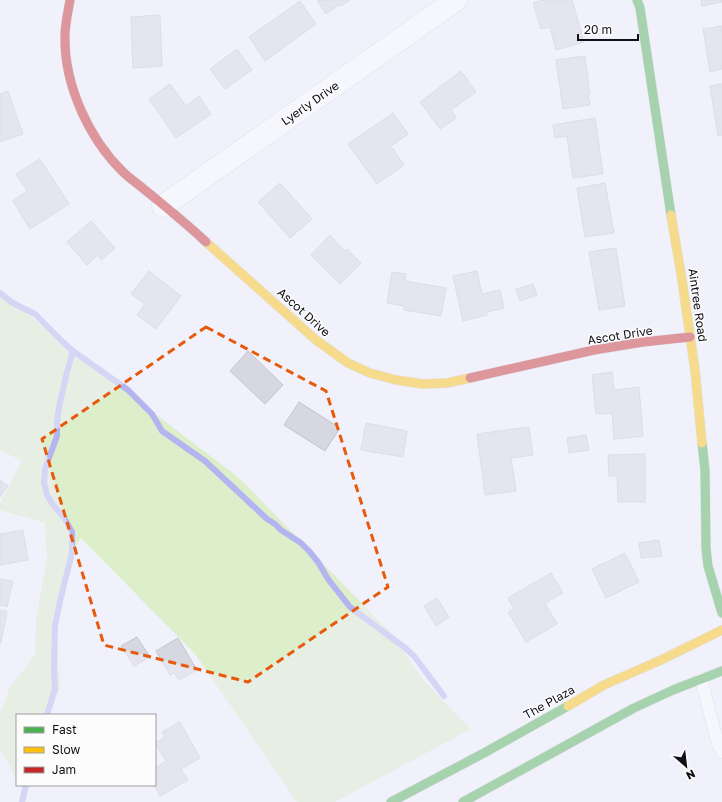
<svg xmlns="http://www.w3.org/2000/svg" width="722" height="802" font-family="'Golos Text',sans-serif">
  <rect width="100%" height="100%" fill="#f0f1fb"/>
  <polygon fill="#dceeca" points="0,292 10,299 83,359 238,477 389,631 425,682 471,729 335,802 297,802 195,654 81,538 71,554 56,620 60,689 43,714 43,715 17,715 17,780 0,749 0,714 10,687 35,655 36,618 47,558 45,523 0,510 0,503 22,461 0,450"/>
  <g fill="none" stroke-linecap="round" stroke-linejoin="round">
    <g stroke="#b4b4f0" stroke-width="6">
      <polyline points="0,293 13,303 35,314 63,342 73,351 128,390 152,414 162,431 205,461 267,519 275,524 281,530 301,543 309,551 318,562 328,579 350,607 404,647 414,656 444,696"/>
      <polyline points="47,715 55,689 54,667 55,626 60,601 72,553 72,532 63,516 53,505 47,495 44,483 45,469 57,436 57,422 59,407 66,376 73,351"/>
      <polyline points="22,802 26,785"/>
    </g>
  </g>
  <g fill="#d6d7e1" stroke="#c5c5cd">
    <polygon points="317,0 350,0 341,6 339,5 326,14"/>
    <polygon points="542,0 572,0 584,42 556,50 550,27 541,29 533,3"/>
    <polygon points="701,0 722,0 722,2 702,6"/>
    <polygon points="300,1 316,24 265,61 249,37"/>
    <polygon points="160,15 162,66 133,68 131,17"/>
    <polygon points="722,26 722,69 710,72 703,29"/>
    <polygon points="237,49 252,70 225,89 210,69"/>
    <polygon points="585,56 590,94 588,94 590,105 563,109 556,60"/>
    <polygon points="461,71 476,92 451,110 456,118 440,129 420,102"/>
    <polygon points="170,84 186,106 199,96 211,114 176,138 149,99"/>
    <polygon points="722,84 722,135 718,136 710,86"/>
    <polygon points="8,91 23,134 0,142 0,94"/>
    <polygon points="393,113 408,134 391,146 404,165 377,184 348,144"/>
    <polygon points="595,118 603,174 573,178 567,136 555,138 553,125"/>
    <polygon points="40,159 69,204 30,229 13,201 27,191 16,174"/>
    <polygon points="280,183 312,219 290,238 258,202"/>
    <polygon points="605,183 614,233 585,237 577,188"/>
    <polygon points="91,221 115,248 101,260 98,255 87,265 67,242"/>
    <polygon points="330,235 345,251 347,249 361,263 340,284 311,255"/>
    <polygon points="616,248 625,306 599,310 589,252"/>
    <polygon points="149,271 181,296 156,329 137,315 145,304 131,294"/>
    <polygon points="477,271 482,294 500,290 504,308 487,312 487,315 463,321 453,276"/>
    <polygon points="392,272 406,274 405,281 446,288 441,316 404,310 404,306 387,303"/>
    <polygon points="533,284 537,295 520,301 516,289"/>
    <polygon points="248,351 283,385 265,404 230,371"/>
    <polygon points="612,372 614,390 639,387 643,436 614,439 612,413 596,414 592,375"/>
    <polygon points="299,402 340,428 325,451 284,425"/>
    <polygon points="366,423 407,431 403,457 361,450"/>
    <polygon points="529,427 533,455 511,458 516,491 485,495 477,434"/>
    <polygon points="586,435 589,450 569,453 567,438"/>
    <polygon points="645,454 645,502 618,502 617,476 609,476 608,455"/>
    <polygon points="0,480 8,486 0,497"/>
    <polygon points="23,530 28,560 0,565 0,534"/>
    <polygon points="659,540 662,556 641,558 639,543"/>
    <polygon points="625,553 639,582 606,598 592,569"/>
    <polygon points="551,573 563,593 545,603 557,624 526,642 508,612 514,609 508,598"/>
    <polygon points="0,579 13,581 7,607 0,605"/>
    <polygon points="437,598 449,617 436,626 424,606"/>
    <polygon points="0,610 7,611 1,643 0,643"/>
    <polygon points="137,637 150,657 134,666 121,646"/>
    <polygon points="178,638 197,670 179,680 174,673 170,675 156,651"/>
    <polygon points="180,722 200,758 181,769 188,780 160,796 154,785 155,785 155,768 166,761 155,743 165,737 162,732"/>
  </g>
  <g fill="none" stroke-linecap="round" stroke-linejoin="round">
    <g stroke="#ceced7" stroke-width="13">
      <polyline id="lane" points="701,679 718,744 722,752"/>
    </g>
    <g stroke="#ceced7" stroke-width="23">
      <polyline id="street" points="163,206 456,0"/>
    </g>
    <g stroke="#ceced7" stroke-width="10">
      <g id="fast">
        <polyline points="637,0 640,8 671,215"/>
        <polyline points="702,443 705,470 706,548 708,566 722,613"/>
        <polyline points="391,802 484,753 568,706"/>
        <polyline points="463,802 634,708 673,690 722,671"/>
      </g>
    </g>
    <g stroke="#ceced7" stroke-width="10">
      <g id="slow">
        <polyline points="671,215 682,280 695,370 702,443"/>
        <polyline points="206,242 316,340 348,363 370,373 396,380 423,384 447,383 470,378"/>
        <polyline points="568,706 604,685 661,660 722,630"/>
      </g>
    </g>
    <g stroke="#ceced7" stroke-width="10">
      <g id="jam">
        <path d="M70,0C68,12 65,24 65,36C64,84 88,137 122,171C129,178 138,184 145,190C166,207 187,224 206,242"/>
        <polyline points="470,378 594,350 643,342 690,337"/>
      </g>
    </g>
    <use href="#lane" stroke="#fdfdfe" stroke-width="12"/>
    <use href="#street" stroke="#fdfdfe" stroke-width="22"/>
    <use href="#fast" stroke="#4caf50" stroke-width="9"/>
    <use href="#slow" stroke="#ffc107" stroke-width="9"/>
    <use href="#jam" stroke="#c62828" stroke-width="9"/>
  </g>
  <path d="M0 0H722V802H0ZM206,327L326,391L388,587L248,682L104,645L42,439Z" fill="#f0f1fb" fill-opacity=".55" fill-rule="evenodd"/>
  <path fill="none" stroke="#e8590c" stroke-width="3" stroke-dasharray="8 5" stroke-linejoin="round" d="M206,327L326,391L388,587L248,682L104,645L42,439Z"/>
  <g text-anchor="middle" dominant-baseline="central" stroke-width="3" stroke-linejoin="round" paint-order="stroke">
    <g font-size="12" fill="#0f1017" stroke="#fcfcfc">
      <text transform="translate(310 103) rotate(-35)">Lyerly Drive</text>
      <text transform="translate(698 305) rotate(82)">Aintree Road</text>
      <text transform="translate(304 312) rotate(42)">Ascot Drive</text>
      <text transform="translate(620 335) rotate(-9)">Ascot Drive</text>
      <text transform="translate(549 702) rotate(-29)">The Plaza</text>
    </g>
  </g>
  <rect x="16" y="714" width="140" height="72" fill="#fcfcfc" stroke="#9d9ea0"/>
  <rect x="24" y="727" width="20" height="6" fill="#4caf50" stroke="#9d9ea0"/>
  <text x="52" y="734" font-size="12" fill="#0f1017">Fast</text>
  <rect x="24" y="747" width="20" height="6" fill="#ffc107" stroke="#9d9ea0"/>
  <text x="52" y="754" font-size="12" fill="#0f1017">Slow</text>
  <rect x="24" y="767" width="20" height="6" fill="#c62828" stroke="#9d9ea0"/>
  <text x="52" y="774" font-size="12" fill="#0f1017">Jam</text>
  <g transform="translate(686 766) rotate(152)" stroke="#fcfcfc" stroke-width="3" paint-order="stroke">
  <path d="M0-3L7 15L0 10L-7 15Z" fill="#0f1017"/>
  <text y="-6" font-size="11" font-weight="bold" text-anchor="middle" fill="#0f1017">N</text>
  </g>
  <path d="M578 34v6h60v-6" fill="none" stroke="#0f1017" stroke-width="2"/>
  <text x="584" y="34" font-size="12" fill="#0f1017" stroke="#fcfcfc" stroke-width="3" paint-order="stroke">20 m</text>
</svg>
